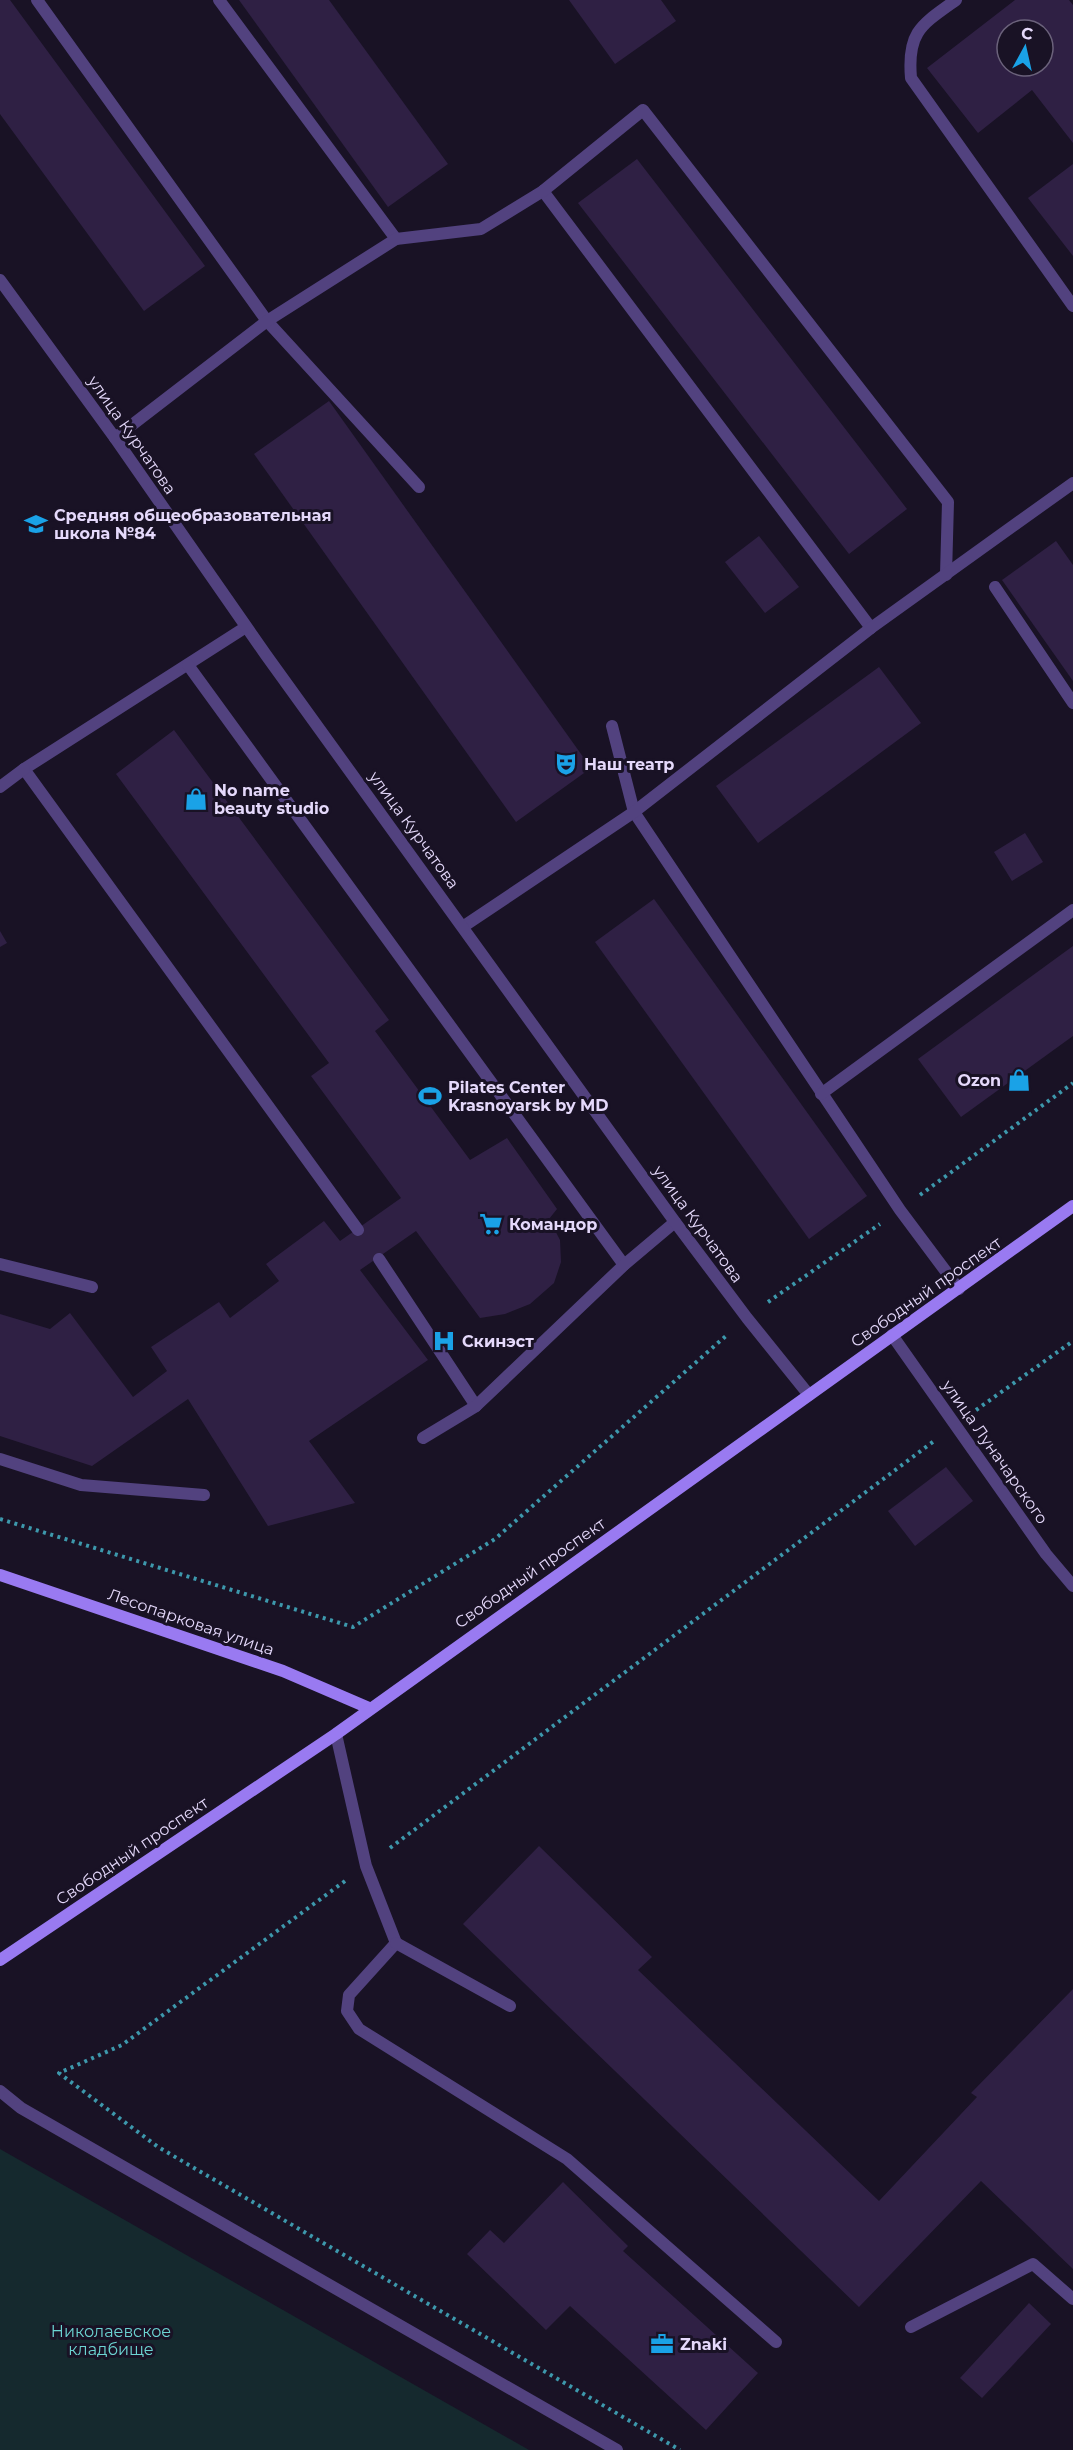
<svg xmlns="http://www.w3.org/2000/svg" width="1073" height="2450" font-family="Montserrat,sans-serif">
  <rect width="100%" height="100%" fill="#191225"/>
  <polygon fill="#15292e" points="0,2149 529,2450 0,2450"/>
  <g fill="#2f2044" fill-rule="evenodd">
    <polygon points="0,0 10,0 205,266 144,311 0,114"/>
    <polygon points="239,0 329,0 448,164 388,207"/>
    <polygon points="569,0 661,0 676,21 615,64"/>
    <path d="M1015,0H1069L1073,5V143L1032,90L978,133L927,68ZM1007,30H1043V66H1007Z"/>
    <polygon points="637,159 907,509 849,554 578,203"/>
    <polygon points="1073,164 1073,256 1028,198"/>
    <polygon points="329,401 591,768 516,822 254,454"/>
    <polygon points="759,536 799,587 765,613 725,562"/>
    <polygon points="1056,541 1073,565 1073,681 1002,580"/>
    <polygon points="879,667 921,723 758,843 716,786"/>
    <polygon points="174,730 389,1020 375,1031 470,1160 507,1138 557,1209 549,1219 560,1240 561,1262 554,1283 530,1304 505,1314 480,1318 416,1231 360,1270 428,1360 309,1441 355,1503 268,1526 188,1399 92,1466 0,1436 0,1314 50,1329 70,1313 133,1397 167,1371 151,1347 219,1302 230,1318 279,1281 266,1264 324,1221 340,1241 401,1198 311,1076 329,1063 116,774"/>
    <polygon points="1025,833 1043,862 1012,881 994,852"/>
    <polygon points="654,899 867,1196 809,1239 595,942"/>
    <polygon points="0,931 7,943 0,947"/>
    <polygon points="1073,946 1073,1036 961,1117 918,1059"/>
    <polygon points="946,1467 973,1501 915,1546 888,1511"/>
    <polygon points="539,1846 652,1957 638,1970 879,2201 977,2097 971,2093 1073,1989 1073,2269 981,2181 859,2307 463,1924"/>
    <polygon points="563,2182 628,2246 623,2251 758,2373 706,2430 570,2306 546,2330 467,2254 490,2230 504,2243"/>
    <polygon points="1029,2303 1051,2324 982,2398 960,2378"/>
  </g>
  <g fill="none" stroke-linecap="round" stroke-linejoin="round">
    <g stroke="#3d98ac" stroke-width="4" stroke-dasharray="3 4.5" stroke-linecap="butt">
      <polyline points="920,1195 1073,1083"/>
      <polyline points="768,1302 880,1224"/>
      <polyline points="976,1410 1073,1341"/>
      <polyline points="0,1519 353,1627 495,1539 727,1335"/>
      <polyline points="390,1848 934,1441"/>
      <polyline points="345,1881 122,2045 59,2073 158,2147 680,2450"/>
    </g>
    <g stroke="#52427f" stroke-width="12">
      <polyline points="37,0 267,321 419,487"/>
      <polyline points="219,0 396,239"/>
      <path d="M956,0C921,25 907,32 911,78L1073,306"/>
      <polyline points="543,191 871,628"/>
      <polyline points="115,438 267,321 396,239 481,229 543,191 643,110 948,502 946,575"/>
      <polyline points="995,587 1073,703"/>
      <polyline points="246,627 24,769 358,1230"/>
      <polyline points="188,665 624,1265"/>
      <polyline points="612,726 634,812 900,1210 959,1289"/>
      <polyline points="0,787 24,769"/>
      <polyline points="464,926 634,812 871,628 1073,483"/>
      <polyline points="821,1094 1073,910"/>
      <polyline points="379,1259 476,1406"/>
      <polyline points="0,1264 92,1287"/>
      <polyline points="423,1438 476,1406 624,1265 675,1222"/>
      <polyline points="0,1459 81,1485 204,1495"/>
      <polyline points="336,1734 366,1866 396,1943 349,1995 347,2011 359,2029 567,2159 776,2342"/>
      <polyline points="396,1943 510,2006"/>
      <polyline points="911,2327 1033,2264 1073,2299"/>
    </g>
    <g stroke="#52427f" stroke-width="12">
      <polyline points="0,280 115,438 266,655 675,1222 747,1318 809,1395"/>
      <polyline points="892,1335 1046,1554 1073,1586"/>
      <polyline points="0,2091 21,2108 617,2450"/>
    </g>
    <g stroke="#997af1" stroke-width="12">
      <polyline points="0,1575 283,1671 369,1708"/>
      <polyline points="0,1960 336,1734 1073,1206"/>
    </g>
  </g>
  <defs>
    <g id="school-bare" transform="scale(1.8)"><path d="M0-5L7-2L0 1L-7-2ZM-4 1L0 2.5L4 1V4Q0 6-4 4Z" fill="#1aa2e7" stroke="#191225" stroke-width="2.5" paint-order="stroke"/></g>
    <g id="theatre-bare" transform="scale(1.8)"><path d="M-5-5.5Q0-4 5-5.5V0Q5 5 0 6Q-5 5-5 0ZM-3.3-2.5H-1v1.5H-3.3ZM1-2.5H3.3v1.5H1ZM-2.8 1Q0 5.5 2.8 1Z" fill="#1aa2e7" stroke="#191225" stroke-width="2.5" paint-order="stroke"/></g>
    <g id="shop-bare" transform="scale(1.8)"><path d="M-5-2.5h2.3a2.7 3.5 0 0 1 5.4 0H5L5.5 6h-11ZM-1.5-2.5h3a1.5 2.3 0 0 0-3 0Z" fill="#1aa2e7" stroke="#191225" stroke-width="2.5" paint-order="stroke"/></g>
    <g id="stadium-bare" transform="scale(1.8)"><path d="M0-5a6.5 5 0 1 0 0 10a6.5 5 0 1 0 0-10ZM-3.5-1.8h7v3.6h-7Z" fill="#1aa2e7" stroke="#191225" stroke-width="2.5" paint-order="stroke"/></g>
    <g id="supermarket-bare" transform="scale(1.8)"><path d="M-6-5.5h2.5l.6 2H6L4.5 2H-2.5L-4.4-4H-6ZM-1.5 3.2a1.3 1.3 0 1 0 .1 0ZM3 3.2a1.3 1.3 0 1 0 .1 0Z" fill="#1aa2e7" stroke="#191225" stroke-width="2.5" paint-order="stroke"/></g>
    <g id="hospital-bare" transform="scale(1.8)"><path d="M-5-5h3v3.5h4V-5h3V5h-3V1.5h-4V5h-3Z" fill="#1aa2e7" stroke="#191225" stroke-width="2.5" paint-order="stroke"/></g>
    <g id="office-bare" transform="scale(1.8)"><path d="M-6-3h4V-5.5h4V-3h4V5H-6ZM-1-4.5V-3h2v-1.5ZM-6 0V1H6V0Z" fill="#1aa2e7" stroke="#191225" stroke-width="2.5" paint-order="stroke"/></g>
  </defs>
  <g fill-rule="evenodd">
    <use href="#school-bare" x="36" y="524"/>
    <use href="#theatre-bare" x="566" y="764"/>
    <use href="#shop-bare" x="196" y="799"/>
    <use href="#shop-bare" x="1019" y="1080"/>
    <use href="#stadium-bare" x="430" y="1096"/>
    <use href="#supermarket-bare" x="491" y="1224"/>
    <use href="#hospital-bare" x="444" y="1341"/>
    <use href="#office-bare" x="662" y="2344"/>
  </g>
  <g text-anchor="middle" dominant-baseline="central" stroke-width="6" stroke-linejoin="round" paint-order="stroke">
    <g font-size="16" fill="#e5d9fb" stroke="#191225">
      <text transform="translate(132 435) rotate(55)">улица Курчатова</text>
      <text transform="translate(414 830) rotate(54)">улица Курчатова</text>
      <text transform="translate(698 1224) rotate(54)">улица Курчатова</text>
      <text transform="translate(926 1292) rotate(-35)">Свободный проспект</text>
      <text transform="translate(995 1452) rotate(55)">улица Луначарского</text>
      <text transform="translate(530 1573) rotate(-35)">Свободный проспект</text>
      <text transform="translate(191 1622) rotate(19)">Лесопарковая улица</text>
      <text transform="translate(132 1851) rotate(-34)">Свободный проспект</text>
    </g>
    <g font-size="16" font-weight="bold" fill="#e5d9fb" stroke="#191225" text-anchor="start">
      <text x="54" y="515">Средняя общеобразовательная<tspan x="54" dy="18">школа №84</tspan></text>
      <text x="584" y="764">Наш театр</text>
      <text x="214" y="790">No name<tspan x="214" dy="18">beauty studio</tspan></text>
      <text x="1001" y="1080" text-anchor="end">Ozon</text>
      <text x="448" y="1087">Pilates Center<tspan x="448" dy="18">Krasnoyarsk by MD</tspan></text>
      <text x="509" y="1224">Командор</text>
      <text x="462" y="1341">Скинэст</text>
      <text x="680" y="2344">Znaki</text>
    </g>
    <g font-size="16" fill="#6cd4d2" stroke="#191225">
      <text x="111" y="2331">Николаевское<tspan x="111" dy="18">кладбище</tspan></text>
    </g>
  </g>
  <g transform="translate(1025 48) rotate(8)"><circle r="28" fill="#191225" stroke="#6b627b" stroke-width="1.5"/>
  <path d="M0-4.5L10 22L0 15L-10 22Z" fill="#1aa2e7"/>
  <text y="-9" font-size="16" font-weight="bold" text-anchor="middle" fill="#e5d9fb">С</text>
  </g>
</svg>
